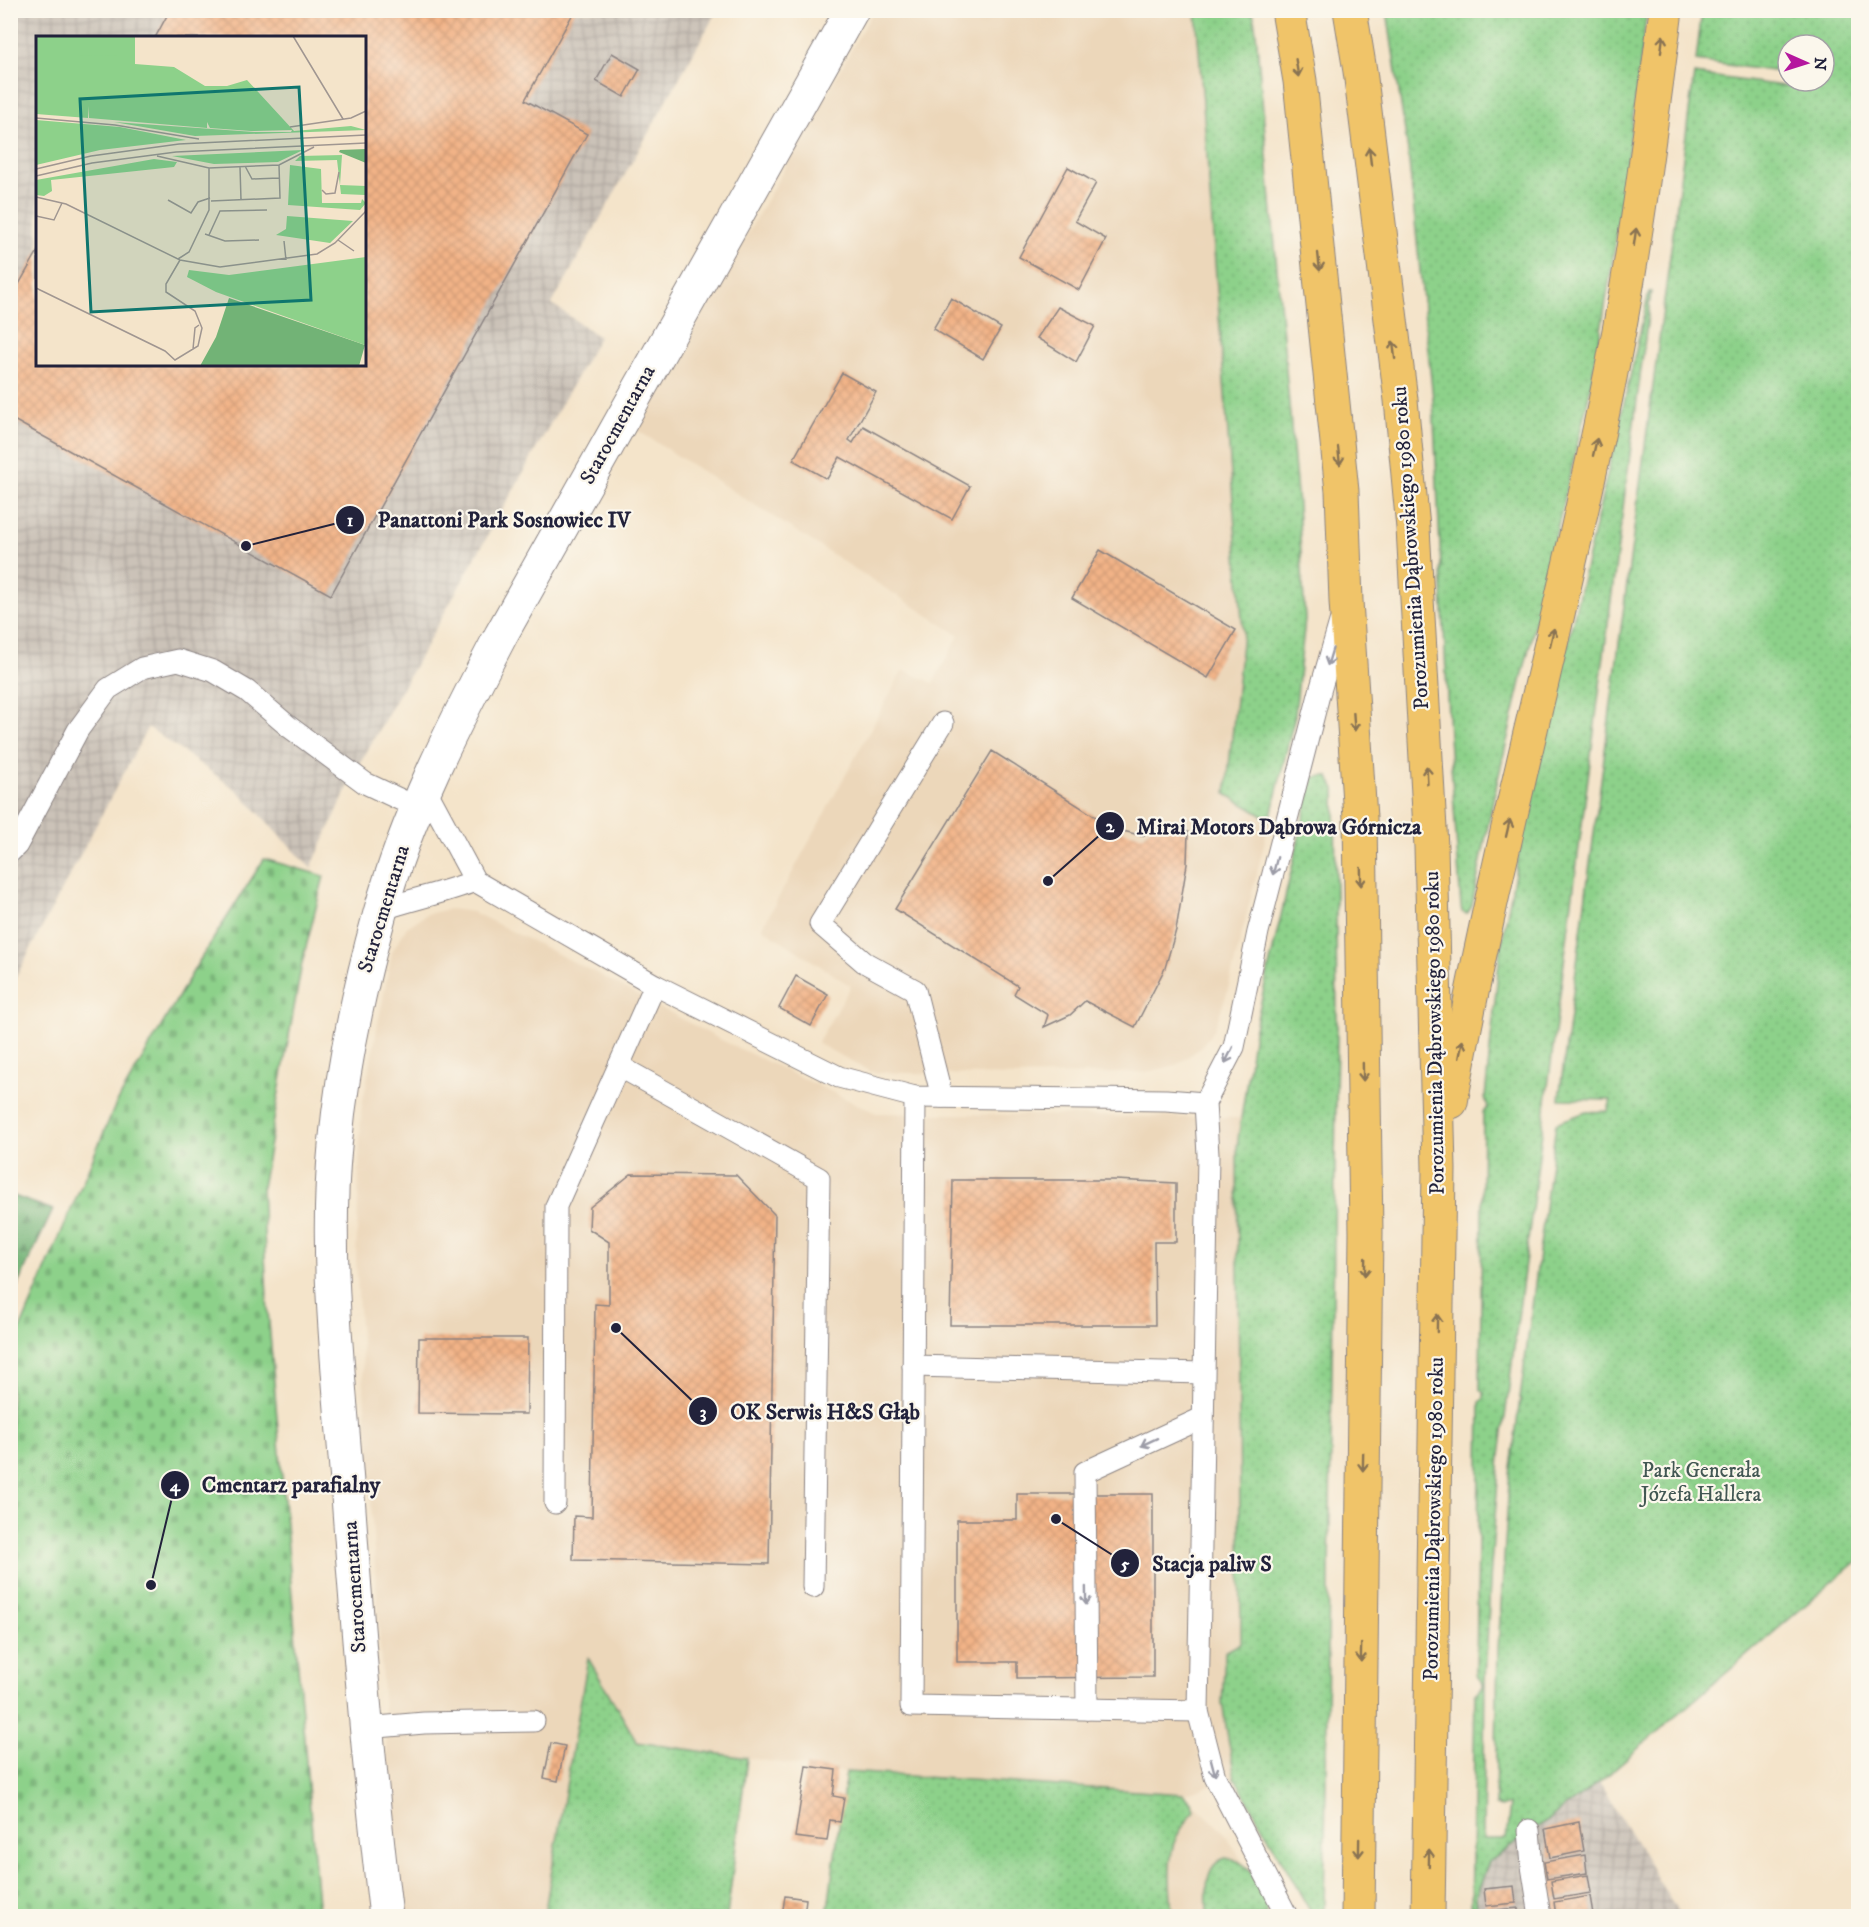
<svg xmlns="http://www.w3.org/2000/svg" width="1869" height="1927" font-family="'IM FELL DW Pica',serif">
  <defs>
    <pattern id="industrial-grid" width="8" height="8" patternUnits="userSpaceOnUse" patternTransform="scale(1.5)"><rect width="8" height="8" fill="#cbc2b8"/><path d="M0 4h8M4 0v8" fill="none" stroke="#aea69f"/></pattern>
    <pattern id="grass-dots" width="8" height="8" patternUnits="userSpaceOnUse" patternTransform="scale(1.5)"><rect width="8" height="8" fill="#8dd18a"/><path d="M2 2h.1M6 6h.1" fill="none" stroke="#79b378" stroke-width="1.8" stroke-linecap="round"/></pattern>
    <pattern id="forest-firs" width="22" height="20" patternUnits="userSpaceOnUse" patternTransform="scale(1.5)"><rect width="22" height="20" fill="#72b376"/><path d="M5 1l3.5 6h-7zM16 11l3.5 6h-7z" fill="#5d9162"/></pattern>
    <pattern id="cemetery-stones" width="16" height="16" patternUnits="userSpaceOnUse" patternTransform="scale(1.5)"><rect width="16" height="16" fill="#8dd18a"/><path d="M2 7V4a2 2 0 0 1 4 0v3zM10 15v-3a2 2 0 0 1 4 0v3z" fill="#79b378"/></pattern>
    <pattern id="building-cross-hatch" width="8" height="8" patternUnits="userSpaceOnUse" patternTransform="scale(1.5)"><rect width="8" height="8" fill="#f2b387"/><path d="M0 0l8 8M0 8l8-8" fill="none" stroke="#cf9a75"/></pattern>
  </defs>
  <rect width="100%" height="100%" fill="#fbf7ec"/>
  <filter id="ink" filterUnits="userSpaceOnUse"><feTurbulence type="fractalNoise" baseFrequency=".0167" numOctaves="2"/><feDisplacementMap in="SourceGraphic" scale="12" xChannelSelector="R" yChannelSelector="G"/><feConvolveMatrix kernelMatrix="1 2 1 2 8 2 1 2 1" color-interpolation-filters="sRGB"/></filter>
  <filter id="wash" filterUnits="userSpaceOnUse"><feTurbulence type="fractalNoise" baseFrequency=".008" numOctaves="4" result="noise"/><feDisplacementMap in="SourceGraphic" scale="24" xChannelSelector="R" yChannelSelector="G"/><feGaussianBlur stdDeviation="1.35" result="paint"/><feColorMatrix in="noise" values="0 0 0 0 0 0 0 0 0 0 0 0 0 0 0 0 0 1.4 0 .05"/><feComposite in="paint" operator="in"/></filter>
  <g filter="url(#wash)">
    <rect width="100%" height="100%" fill="#f4e4ca"/>
    <g fill="#ecd7ba">
      <polygon points="873,11 1196,11 1243,633 1226,794 1270,820 1227,993 1214,1030 1199,1049 1176,1065 1147,1072 1018,1076 871,1072 817,1043 851,986 762,928 903,670 933,683 959,635 637,430"/>
      <polygon points="450,909 473,912 598,974 719,1039 876,1113 1241,1118 1237,1146 1241,1643 1225,1652 1222,1703 1235,1778 1183,1794 1225,1833 1267,1901 1267,1916 827,1916 845,1772 636,1742 588,1659 544,1916 407,1916 403,1900 386,1743 356,1260 361,1111 392,952 407,927 427,914"/>
    </g>
    <g fill="url(#industrial-grid)" fill-rule="evenodd">
      <path d="M11,11H717L552,304L599,337L354,774L311,868L238,791L148,727L11,986ZM38,38H364V364H38Z"/>
      <polygon points="1599,1782 1680,1916 1478,1916 1476,1896 1489,1862"/>
    </g>
    <g fill="url(#grass-dots)" stroke="#587a62" stroke-width="1.5">
      <polygon points="1196,11 1253,11 1256,32 1298,505 1305,619 1295,715 1270,820 1226,794 1243,633"/>
      <path d="M1387,11H1647C1630,140 1614,270 1588,399L1493,800L1472,906L1467,914L1462,912L1461,907L1449,736L1433,399L1408,152Z"/>
      <polygon points="1702,11 1858,11 1858,1560 1599,1782 1539,1826 1522,1833 1520,1840 1489,1862 1476,1896 1478,1916 1471,1916 1475,1695 1483,1687 1483,1683 1476,1675 1480,1402 1484,1398 1484,1393 1480,1390 1483,1112 1488,1107 1485,1098 1500,952 1524,826 1529,819 1527,816 1628,386 1649,292 1651,292 1500,1456 1491,1565 1485,1680 1483,1839 1506,1839 1510,1804 1501,1807 1495,1805 1498,1649 1509,1483 1556,1123 1586,1112 1608,1111 1611,1100 1559,1099 1694,74 1798,88 1800,81 1824,81 1824,45 1788,45 1788,73 1696,61"/>
      <polygon points="1328,776 1335,789 1337,1031 1324,1916 1313,1916 1235,1778 1222,1703 1225,1652 1241,1643 1237,1146 1254,1032 1313,777"/>
      <polygon points="588,1658 637,1742 747,1758 727,1916 544,1916"/>
      <path d="M846,1772L1183,1794L1191,1802L1194,1810C1189,1820 1181,1827 1176,1838C1166,1861 1171,1891 1172,1916H827Z"/>
      <path d="M1226,1858L1238,1861L1248,1868L1267,1901V1916H1207C1207,1897 1202,1864 1226,1858Z"/>
    </g>
    <polygon fill="url(#forest-firs)" stroke="#4a6a58" stroke-width="1.5" points="11,1195 53,1210 11,1299 10,1195"/>
    <polygon fill="url(#cemetery-stones)" stroke="#587a62" stroke-width="1.5" points="264,859 324,876 302,963 262,1187 267,1299 319,1916 11,1916 11,1351 115,1106 198,963"/>
    <g id="blocks">
      <g fill="url(#building-cross-hatch)">
        <polygon points="170,10 575,10 525,100 587,134 331,595 10,418 10,300 38,251 38,364 364,364 364,38 155,38"/>
        <polygon points="612,53 640,69 624,97 596,81"/>
        <polygon points="1068,167 1096,183 1075,221 1106,239 1079,290 1019,257"/>
        <polygon points="951,298 1001,328 983,359 933,329"/>
        <polygon points="1058,307 1095,326 1076,362 1037,338"/>
        <polygon points="842,373 876,392 849,440 853,443 863,426 970,486 952,519 840,457 827,479 793,460"/>
        <polygon points="1100,550 1236,630 1208,678 1072,598"/>
        <polygon points="992,751 1115,829 1143,836 1151,828 1183,829 1188,832 1187,864 1176,930 1165,968 1135,1027 1085,1001 1070,1015 1044,1027 1048,1015 1014,994 1018,986 895,909"/>
        <polygon points="796,976 828,994 811,1026 779,1008"/>
        <polygon points="631,1174 736,1175 775,1215 769,1564 573,1560 574,1516 592,1517 595,1304 609,1305 609,1242 589,1229 590,1207"/>
        <polygon points="953,1180 1115,1180 1176,1183 1176,1242 1154,1242 1155,1325 950,1325"/>
        <polygon points="419,1338 528,1338 527,1414 418,1413"/>
        <polygon points="1017,1494 1153,1494 1153,1677 1017,1678 1017,1662 957,1662 957,1520 1017,1520"/>
        <polygon points="551,1743 565,1746 558,1781 544,1778"/>
        <polygon points="806,1766 836,1770 833,1796 844,1798 840,1822 830,1820 827,1841 795,1837"/>
        <polygon points="1579,1822 1584,1851 1550,1858 1545,1829"/>
        <polygon points="1585,1855 1587,1873 1547,1879 1544,1862"/>
        <polygon points="1588,1875 1591,1893 1554,1899 1551,1881"/>
        <polygon points="1514,1886 1516,1903 1486,1906 1484,1889"/>
        <polygon points="785,1896 806,1899 804,1916 782,1916"/>
        <polygon points="1590,1896 1593,1914 1556,1916 1554,1902"/>
        <polygon points="1518,1908 1518,1916 1487,1916 1487,1911"/>
      </g>
    </g>
  </g>
  <g filter="url(#ink)">
    <use href="#blocks" fill-opacity="0" stroke="#8b8382" stroke-width="1.5"/>
    <g fill="none" stroke-linecap="round" stroke-linejoin="round">
      <g stroke="#8b8382" stroke-width="23">
        <g id="service">
          <polyline points="425,788 475,881 655,985 839,1077 915,1097 1166,1100 1205,1103"/>
          <polyline points="10,852 17,845 78,730 108,689 142,668 178,660 213,671 247,691 288,726 365,783 416,807"/>
          <path d="M380,910C412,899 444,893 475,881"/>
          <polyline points="619,1066 819,1178 813,1587"/>
          <polyline points="915,1097 911,1706 1198,1711"/>
          <polyline points="942,1097 915,990 864,962 820,924 943,723"/>
          <polyline points="913,1366 1203,1373"/>
          <polyline points="555,1503 556,1206 655,985"/>
          <polyline points="1087,1709 1085,1472 1202,1418"/>
          <polyline points="366,1728 424,1723 534,1721"/>
          <polyline points="1529,1830 1532,1866 1540,1916"/>
          <polyline points="1287,1916 1215,1777 1198,1711 1208,1155 1205,1103 1234,1047 1258,932 1320,691 1340,622"/>
        </g>
      </g>
      <g stroke="#8b8382" stroke-width="35">
        <path id="tertiary" d="M386,1916C369,1777 358,1636 348,1496C340,1382 324,1259 335,1146C342,1068 359,989 380,913C407,815 454,725 501,635L852,10"/>
      </g>
      <g stroke="#8b8382" stroke-width="35">
        <g id="primary">
          <polyline points="1288,10 1300,81 1342,491 1346,601 1360,818 1366,1233 1358,1916"/>
          <polyline points="1350,10 1360,71 1401,400 1413,528 1431,847 1439,1169 1428,1916"/>
          <path d="M1451,1102C1493,865 1558,633 1606,397C1633,269 1649,140 1666,10"/>
        </g>
      </g>
      <use href="#service" stroke="#fff" stroke-width="21"/>
      <use href="#tertiary" stroke="#fff" stroke-width="33"/>
      <use href="#primary" stroke="#f0c469" stroke-width="33"/>
    </g>
    <defs><path id="oneway-shaft" d="M-6 0H5M1.5-3L5.5 0L1.5 3" fill="none" stroke-width="1.6" stroke-linecap="round" stroke-linejoin="round" transform="scale(1.5)"/></defs>
    <g stroke="#897352">
      <use href="#oneway-shaft" transform="translate(1662 44) rotate(-83)"/>
      <use href="#oneway-shaft" transform="translate(1297 68) rotate(81)"/>
      <use href="#oneway-shaft" transform="translate(1370 156) rotate(-97)"/>
      <use href="#oneway-shaft" transform="translate(1635 237) rotate(-82)"/>
      <use href="#oneway-shaft" transform="translate(1319 262) rotate(84)"/>
      <use href="#oneway-shaft" transform="translate(1394 350) rotate(-97)"/>
      <use href="#oneway-shaft" transform="translate(1595 447) rotate(-77)"/>
      <use href="#oneway-shaft" transform="translate(1339 456) rotate(84)"/>
      <use href="#oneway-shaft" transform="translate(1552 637) rotate(-77)"/>
      <use href="#oneway-shaft" transform="translate(1354 722) rotate(86)"/>
      <use href="#oneway-shaft" transform="translate(1427 775) rotate(-93)"/>
      <use href="#oneway-shaft" transform="translate(1508 828) rotate(-77)"/>
      <use href="#oneway-shaft" transform="translate(1361 877) rotate(89)"/>
      <use href="#oneway-shaft" transform="translate(1461 1049) rotate(-79)"/>
      <use href="#oneway-shaft" transform="translate(1363 1072) rotate(89)"/>
      <use href="#oneway-shaft" transform="translate(1365 1267) rotate(91)"/>
      <use href="#oneway-shaft" transform="translate(1437 1323) rotate(-89)"/>
      <use href="#oneway-shaft" transform="translate(1363 1462) rotate(91)"/>
      <use href="#oneway-shaft" transform="translate(1361 1653) rotate(91)"/>
      <use href="#oneway-shaft" transform="translate(1359 1848) rotate(91)"/>
      <use href="#oneway-shaft" transform="translate(1429 1858) rotate(-89)"/>
    </g>
    <g stroke="#9c9ca7">
      <use href="#oneway-shaft" transform="translate(1330 657) rotate(107)"/>
      <use href="#oneway-shaft" transform="translate(1275 866) rotate(104)"/>
      <use href="#oneway-shaft" transform="translate(1229 1055) rotate(116)"/>
      <use href="#oneway-shaft" transform="translate(1149 1442) rotate(155)"/>
      <use href="#oneway-shaft" transform="translate(1086 1596) rotate(89)"/>
      <use href="#oneway-shaft" transform="translate(1213 1767) rotate(75)"/>
    </g>
  </g>
  <g text-anchor="middle" dominant-baseline="central" stroke-width="4.5" stroke-linejoin="round" paint-order="stroke">
    <g font-size="21" fill="#22223b" stroke="#fbf7ec">
      <text transform="translate(618 425) rotate(-61)">Starocmentarna</text>
      <text transform="translate(1411 548) rotate(-94)">Porozumienia Dąbrowskiego 1980 roku</text>
      <text transform="translate(384 909) rotate(-73)">Starocmentarna</text>
      <text transform="translate(1435 1033) rotate(-91)">Porozumienia Dąbrowskiego 1980 roku</text>
      <text transform="translate(1434 1519) rotate(-89)">Porozumienia Dąbrowskiego 1980 roku</text>
      <text transform="translate(355 1587) rotate(-94)">Starocmentarna</text>
    </g>
    <g font-size="21" fill="#425753" stroke="#fbf7ec">
      <text x="1701" y="1471">Park Generała<tspan x="1701" dy="24">Józefa Hallera</tspan></text>
    </g>
  </g>
  <g transform="translate(36 36)">
    <rect width="330" height="330" fill="#f4e4ca"/>
    <path d="M0,0H99V28L138,31L169,50H191L211,44L258,95L315,90L330,94L159,100L78,86L218,96H255L256,94L215,95L174,92L171,86V92L53,82V70L52,82L0,78ZM0,84L84,91L150,104L64,114L0,129ZM267,114L242,126L178,128L136,120ZM306,119L304,149L330,150L329,159L305,158L301,124L259,125L264,120ZM118,123L141,126L138,131L15,144L16,155L8,160L0,159V144ZM254,129L285,133L286,167H325L326,163L330,167L324,174L252,169ZM251,180L317,185L294,207L240,199L250,193Z" fill="#8dd18a"/>
    <path d="M330,113V127L303,116L304,114ZM193,262L329,309L323,330H164L180,301Z" fill="#72b376"/>
    <path d="M330,221L329,309L180,256L151,241L153,234L193,239Z" fill="#8dd18a"/>
    <path d="M42,0H83V19L42,20Z" fill="#8dd18a"/>
    <path fill="none" stroke="#a09691" stroke-width="1.5" d="M257,0L307,83M0,82L79,89L163,103M254,91L315,82L330,75M121,120L173,132L243,129L278,111M209,130L216,143L243,142M204,131L205,164M0,133L55,120L143,108L330,99M0,140L56,127L140,116L330,107M286,154L290,158L299,157L303,136M0,161L30,168L144,224L184,231L281,218L299,207L330,175M132,164L155,177L162,166L174,162M175,165L244,162L243,129M0,180L18,184L26,167M169,198L189,205L223,204M173,199L184,175L231,174M302,204L318,215M248,205L250,224M142,223L153,216L173,174V132M0,252L129,315L139,324L162,310L166,292L159,275L130,256V248L144,224M157,313L159,292L163,289"/>
    <path fill="#0f766e" fill-opacity="0.15" stroke="#0f766e" stroke-width="3" d="M263,51L275,264L55,276L44,63Z"/>
    <rect width="330" height="330" fill="none" stroke="#22223b" stroke-width="3"/>
  </g>
  <path fill="none" stroke="#22223b" stroke-width="2" d="M246 546L350 520M1048 881L1110 826M616 1328L703 1411M151 1585L175 1485M1056 1519L1125 1563"/>
  <g fill="#22223b" stroke="#fbf7ec" stroke-width="2">
    <circle cx="246" cy="546" r="6"/>
    <circle cx="1048" cy="881" r="6"/>
    <circle cx="616" cy="1328" r="6"/>
    <circle cx="151" cy="1585" r="6"/>
    <circle cx="1056" cy="1519" r="6"/>
    <circle cx="350" cy="520" r="15"/>
    <circle cx="1110" cy="826" r="15"/>
    <circle cx="703" cy="1411" r="15"/>
    <circle cx="175" cy="1485" r="15"/>
    <circle cx="1125" cy="1563" r="15"/>
  </g>
  <g font-size="18" text-anchor="middle" font-weight="bold" fill="#fff">
    <text x="350" y="526">1</text>
    <text x="1110" y="832">2</text>
    <text x="703" y="1418">3</text>
    <text x="175" y="1491">4</text>
    <text x="1125" y="1570">5</text>
  </g>
  <g font-size="22" text-anchor="middle" font-weight="bold" fill="#22223b" stroke="#fbf7ec" stroke-width="4.5" stroke-linejoin="round" paint-order="stroke">
    <text x="504" y="527">Panattoni Park Sosnowiec IV</text>
    <text x="1279" y="834">Mirai Motors Dąbrowa Górnicza</text>
    <text x="825" y="1419">OK Serwis H&amp;S Głąb</text>
    <text x="291" y="1492">Cmentarz parafialny</text>
    <text x="1212" y="1571">Stacja paliw S</text>
  </g>
  <rect width="1869" height="1927" fill="none" stroke="#fbf7ec" stroke-width="36"/>
  <g transform="translate(1806 63) rotate(93)"><circle r="28" fill="#fbf7ec" stroke="#a4a2a5" stroke-width="1.5"/>
  <path d="M0-4.5L10 22L0 15L-10 22Z" fill="#b5179e"/>
  <text y="-9" font-size="16" font-weight="bold" text-anchor="middle" fill="#22223b">N</text>
  </g>
</svg>
